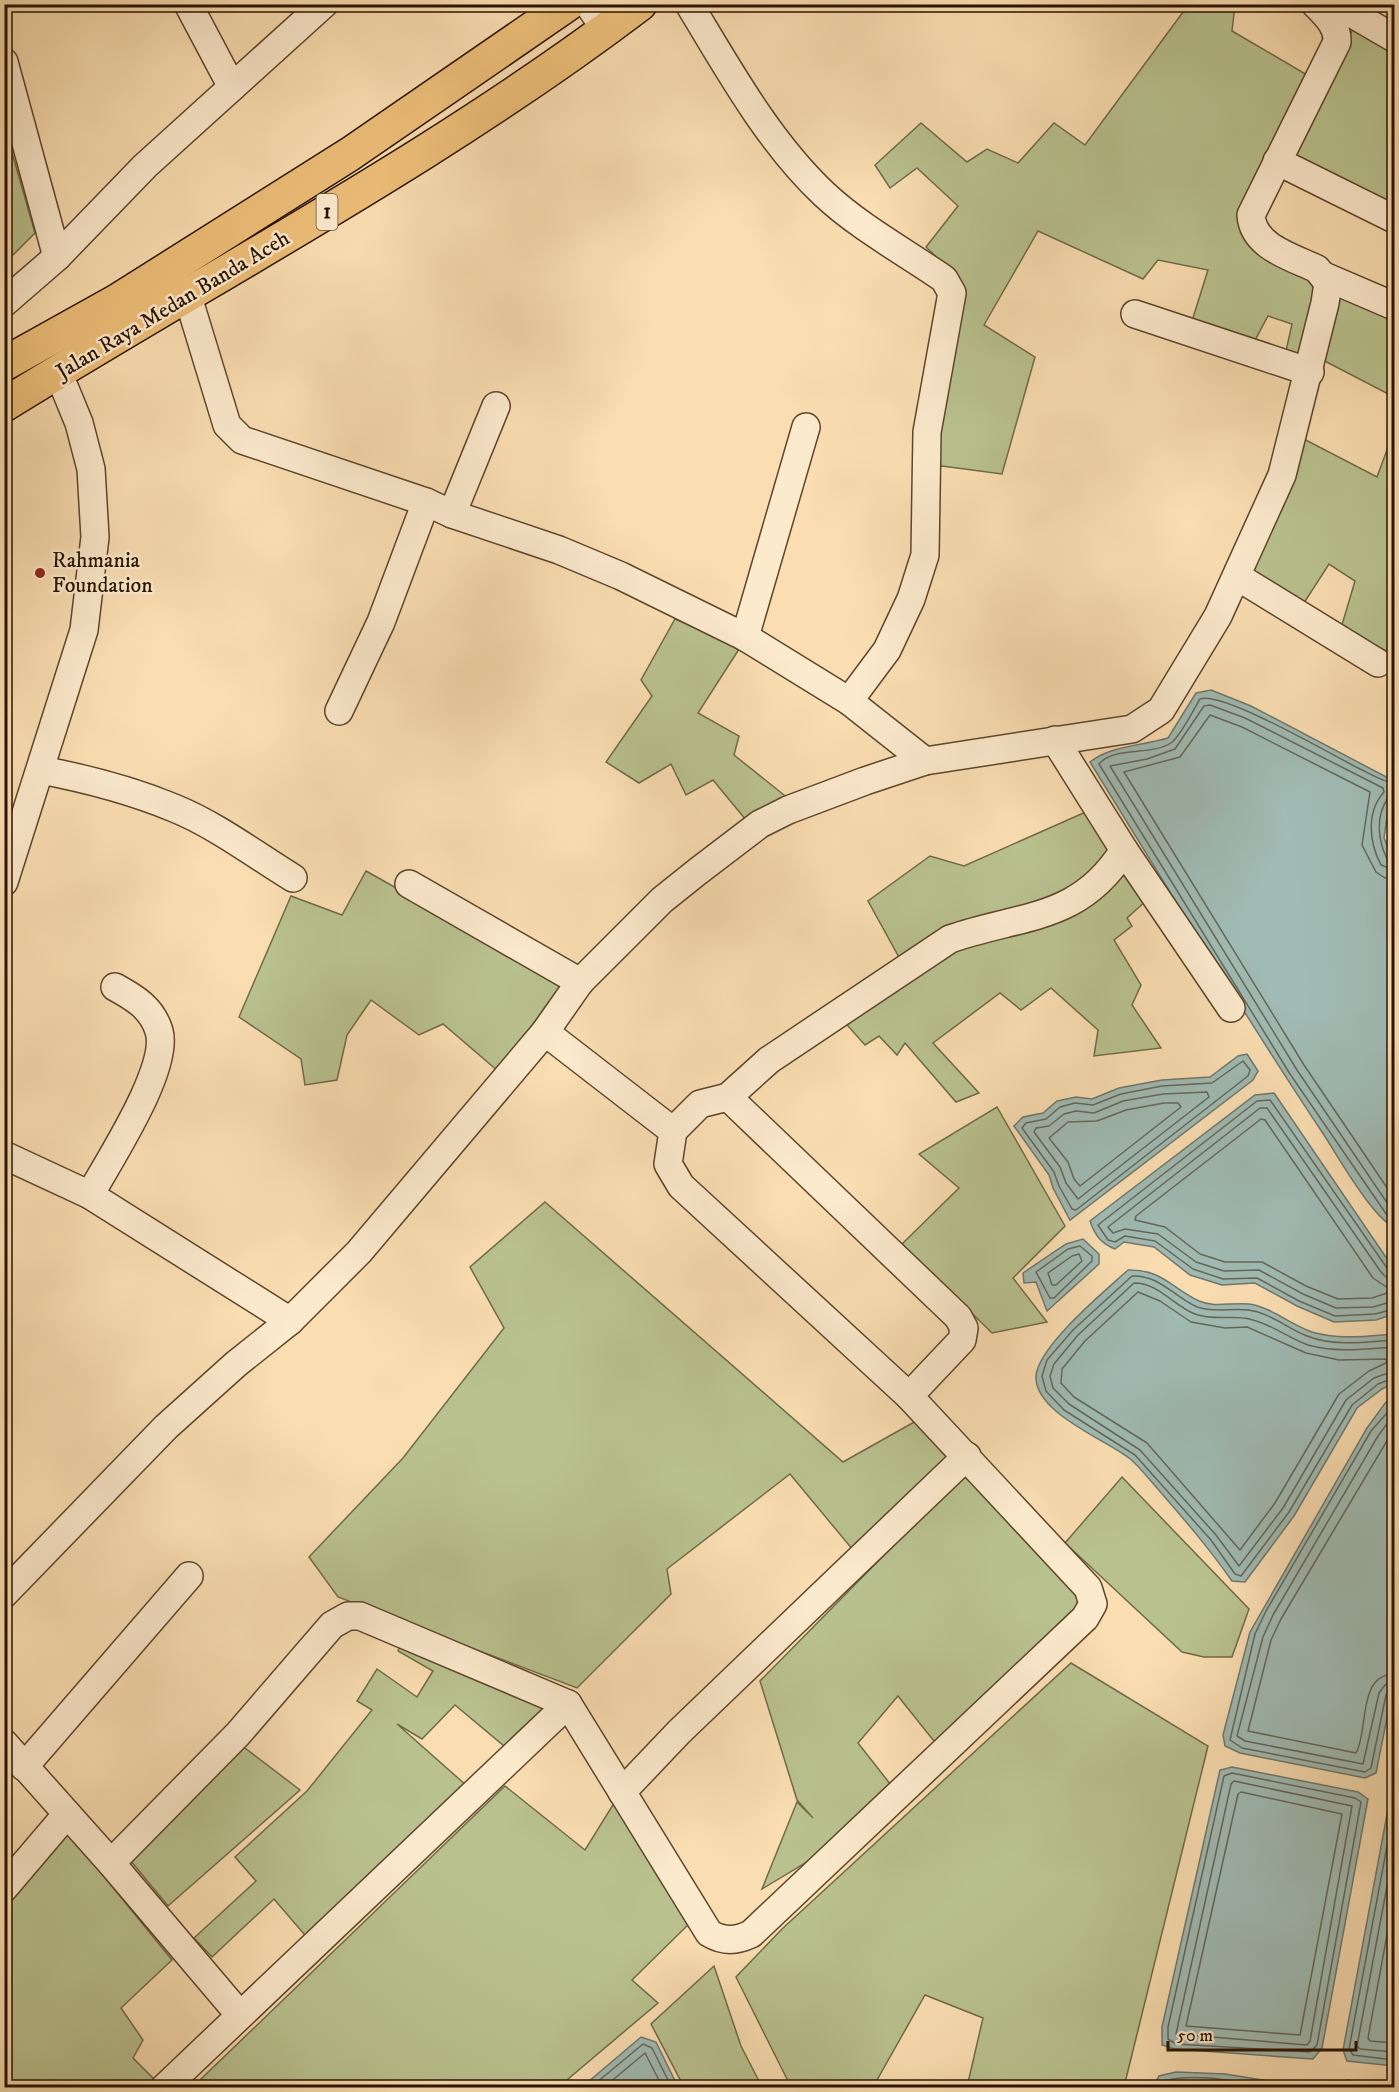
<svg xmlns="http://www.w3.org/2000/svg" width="1399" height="2092" font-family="'IM FELL DW Pica',serif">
  <rect width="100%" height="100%" fill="#fadeb2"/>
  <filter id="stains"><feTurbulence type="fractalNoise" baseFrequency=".00333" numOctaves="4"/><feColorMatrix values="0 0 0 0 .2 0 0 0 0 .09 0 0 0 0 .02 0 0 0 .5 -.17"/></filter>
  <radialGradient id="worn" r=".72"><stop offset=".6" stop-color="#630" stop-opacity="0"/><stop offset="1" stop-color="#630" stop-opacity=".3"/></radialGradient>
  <g fill="#b9c28f" stroke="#716a48" stroke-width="1.5">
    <polygon points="1183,5 1235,5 1232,31 1309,76 1244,236 1319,283 1307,357 1286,351 1292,324 1268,316 1254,342 1191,324 1208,270 1158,260 1143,279 1038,231 984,325 1035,357 1002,474 927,464 961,281 926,247 958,206 917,168 890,188 875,165 921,123 967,162 987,149 1018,163 1054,123 1085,145 1186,8"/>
    <polygon points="1353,29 1394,53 1394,206 1288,157"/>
    <polygon points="5,128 35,233 5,263 4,263"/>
    <polygon points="1338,293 1394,318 1394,390 1392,396 1319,358"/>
    <polygon points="1394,431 1394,638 1386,651 1341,628 1355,581 1329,564 1302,606 1248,574 1302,438 1377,477"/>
    <polygon points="675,619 741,646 698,713 739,736 734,755 789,799 746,820 713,780 686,795 671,764 639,783 606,762 652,696 641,680"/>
    <polygon points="1088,811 1117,851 1091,876 1048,903 900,959 868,901 930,856 964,866"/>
    <polygon points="366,871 563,982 499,1072 443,1024 419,1035 371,1000 347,1035 337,1080 305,1085 301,1059 239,1017 291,896 342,915"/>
    <polygon points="1124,873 1146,901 1127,918 1132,926 1114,940 1141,985 1132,1005 1161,1048 1094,1056 1098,1030 1051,988 1021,1010 1000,993 933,1043 979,1093 956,1102 905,1043 897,1055 879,1036 865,1045 840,1017 945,950 1085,904"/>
    <polygon points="997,1107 1065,1226 1013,1278 1047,1322 992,1333 902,1244 959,1188 919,1154"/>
    <polygon points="545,1202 843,1462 916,1421 952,1457 853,1550 790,1474 667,1569 671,1594 577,1688 338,1597 309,1557 403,1458 504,1328 470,1267"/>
    <polygon points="968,1470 1082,1602 937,1745 898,1696 858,1743 891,1785 837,1844 762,1889 797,1802 813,1818 797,1800 760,1681"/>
    <polygon points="1122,1477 1249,1609 1232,1657 1204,1657 1182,1652 1065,1543"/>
    <polygon points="401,1643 555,1706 510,1751 455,1705 422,1739 397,1724 467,1786 310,1941 274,1899 212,1957 194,1938 256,1881 235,1857 307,1791 372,1710 357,1701 377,1669 417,1697 433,1671 398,1651"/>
    <polygon points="1071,1663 1208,1746 1124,2087 967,2087 983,2018 925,1995 873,2087 791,2087 736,1977 782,1929"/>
    <polygon points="241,1745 300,1790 168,1906 130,1860"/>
    <polygon points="505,1786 585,1850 616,1800 690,1923 632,1980 658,2003 561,2085 563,2087 211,2088 201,2079"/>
    <polygon points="67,1831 172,1960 121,2008 143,2040 133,2058 156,2081 150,2088 5,2088 5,1904"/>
    <polygon points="714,1966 741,2046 762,2087 684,2087 651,2024"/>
  </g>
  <g fill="#a0bbb4" stroke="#70786c" stroke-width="1.5">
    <path d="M1211,690L1251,706L1394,781V799L1388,810L1384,838L1394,862V1227C1374,1219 1339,1159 1326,1138C1244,1015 1168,888 1090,762C1112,745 1142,746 1168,738L1196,693Z"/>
    <polygon points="1247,1054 1258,1071 1253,1080 1070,1220 1053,1188 1049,1175 1014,1126 1023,1117 1043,1113 1057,1101 1076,1097 1092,1099 1119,1088 1162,1080 1210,1077 1238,1056"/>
    <path d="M1274,1093L1394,1269V1314L1376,1320L1334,1322L1297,1306L1255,1283L1222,1285L1190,1275L1154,1247L1124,1242L1115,1249C1102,1244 1095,1236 1090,1221L1255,1095Z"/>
    <polygon points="1083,1239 1099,1254 1099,1264 1047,1311 1036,1282 1024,1283 1023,1273 1066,1244"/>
    <path d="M1128,1270C1161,1269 1172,1288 1199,1301C1215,1308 1232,1302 1249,1304C1271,1307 1291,1325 1312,1332C1339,1340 1367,1336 1394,1334V1383L1382,1389L1357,1408L1294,1516L1245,1582L1232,1581C1209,1548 1183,1518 1157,1488C1148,1478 1139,1466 1129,1458C1104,1439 1034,1412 1036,1376C1038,1346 1106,1290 1128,1270Z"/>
    <polygon points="1394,1399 1394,1683 1376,1773 1365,1778 1240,1753 1225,1746 1223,1735 1250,1632 1367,1428 1386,1402"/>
    <polygon points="1232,1767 1358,1792 1368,1799 1322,2048 1313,2059 1175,2049 1162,2045 1162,2027 1220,1770"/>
    <polygon points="1394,1777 1394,2066 1347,2061 1343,2050"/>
    <polygon points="641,2037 656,2042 678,2087 590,2087 588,2082"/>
    <polygon points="1176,2072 1225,2074 1307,2087 1153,2087 1159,2076"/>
    <polygon points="1347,2080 1378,2087 1337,2087 1338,2084"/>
  </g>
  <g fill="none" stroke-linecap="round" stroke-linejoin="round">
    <g stroke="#64675a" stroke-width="1.5">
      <path d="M1394,783C1383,782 1371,774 1360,769C1332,755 1223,691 1200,699C1194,709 1180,737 1171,743C1151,756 1114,746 1099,764L1290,1074L1389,1218L1394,1221"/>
      <path d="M1394,797L1388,798C1375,817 1378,840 1387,859L1394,863"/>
      <path d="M1394,870L1381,865C1369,842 1366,812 1384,792L1383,788L1245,718L1210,705L1204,706L1175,749L1147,759L1110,766L1297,1070L1394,1213"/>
      <polyline points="1394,879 1385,878 1376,872 1362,845 1370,792 1242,727 1210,715 1180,757 1124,772 1304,1065 1394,1198"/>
      <polygon points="1243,1061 1250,1070 1248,1076 1076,1210 1072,1209 1059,1186 1054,1172 1022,1128 1026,1123 1046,1119 1060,1107 1075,1103 1093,1105 1121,1094 1162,1086 1212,1083"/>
      <polygon points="1207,1092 1209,1097 1078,1199 1066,1183 1060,1167 1034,1132 1036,1128 1049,1126 1064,1114 1076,1111 1094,1113 1123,1101 1163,1094"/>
      <polygon points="1164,1103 1178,1103 1181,1107 1080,1186 1074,1179 1068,1162 1049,1138 1068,1122 1097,1121 1126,1110"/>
      <polygon points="1261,1119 1265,1120 1373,1278 1388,1288 1387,1293 1372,1298 1338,1299 1306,1286 1262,1262 1225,1262 1200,1254 1165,1227 1135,1220 1136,1216"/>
      <polygon points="1080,1246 1092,1256 1092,1261 1054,1298 1050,1298 1036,1272 1068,1249"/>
      <polygon points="1079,1254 1082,1261 1056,1285 1052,1285 1048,1273 1072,1256"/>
      <polyline points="1394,1271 1387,1268 1270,1100 1257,1101 1098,1225 1108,1240 1115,1242 1125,1236 1155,1241 1193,1269 1223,1279 1257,1278 1299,1301 1335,1316 1375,1314 1394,1309"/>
      <polyline points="1394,1279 1386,1277 1381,1272 1267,1108 1260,1108 1108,1227 1113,1233 1125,1229 1158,1234 1196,1262 1224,1271 1259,1270 1303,1294 1336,1308 1373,1307 1394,1301"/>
      <polygon points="1138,1292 1160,1301 1191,1322 1225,1328 1247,1327 1306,1353 1339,1360 1387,1359 1386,1363 1369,1371 1339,1394 1275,1503 1240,1550 1147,1443 1074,1397 1061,1383 1062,1369 1085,1341"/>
      <path d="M1394,1340C1366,1342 1335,1347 1307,1336C1289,1329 1268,1312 1248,1310C1231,1308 1214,1313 1197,1307C1174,1297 1160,1275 1132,1276L1073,1330L1047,1360L1042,1376L1046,1391L1064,1410L1135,1455L1211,1540L1235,1574L1241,1576L1289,1512L1352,1405L1378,1384L1394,1378"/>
      <path d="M1394,1347C1365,1349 1337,1353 1308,1345C1288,1338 1270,1323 1249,1319C1234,1315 1213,1321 1195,1314C1174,1306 1159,1283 1134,1283L1078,1335L1054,1364L1050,1376L1053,1388L1069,1404L1140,1450L1216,1535L1239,1566L1283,1508L1346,1400L1374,1378L1394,1371"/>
      <polyline points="1394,1405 1371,1431 1266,1611 1255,1634 1230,1740 1242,1748 1365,1772 1371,1768 1386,1695 1394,1690"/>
      <polyline points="1394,1414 1378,1436 1273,1615 1263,1637 1237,1736 1245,1741 1363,1764 1379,1693 1385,1685 1394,1683"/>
      <path d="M1394,1429L1281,1619L1271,1640L1248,1731L1356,1753C1369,1730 1357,1675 1394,1674"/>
      <polygon points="1232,1773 1355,1798 1361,1802 1317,2045 1310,2052 1176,2044 1168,2039 1168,2027 1224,1776"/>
      <polygon points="1234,1781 1352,1806 1310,2041 1307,2045 1176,2034 1231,1784"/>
      <polygon points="1241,1792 1342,1814 1300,2035 1186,2026 1238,1794"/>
      <polyline points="1394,1809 1349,2049 1353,2055 1394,2060"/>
      <polyline points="1394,1849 1357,2046 1360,2049 1394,2052"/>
      <polyline points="1394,1897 1368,2038 1370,2041 1394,2043"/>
      <polyline points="595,2088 596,2083 643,2044 652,2048 672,2088"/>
      <polyline points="603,2088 645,2053 663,2088"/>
      <path d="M1160,2088L1164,2081C1199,2072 1241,2083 1276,2088"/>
    </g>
    <g stroke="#5d462c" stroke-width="30">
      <g id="street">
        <polyline points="188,4 232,87"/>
        <polyline points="588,4 606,30"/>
        <path d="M689,4C729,70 768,141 824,194C859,227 905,252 944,279L952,293L927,432L925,555L911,599L887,650L849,701"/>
        <polyline points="1351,13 1394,38"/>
        <polyline points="4,62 57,257"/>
        <polyline points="1277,161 1394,219"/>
        <polyline points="1324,276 1394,306"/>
        <polyline points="188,297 227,425 242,440 426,502 452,514 559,550 621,576 745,637 849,701 925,761"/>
        <polyline points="4,303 57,257 145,166 324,4"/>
        <polyline points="1135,314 1310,372"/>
        <polyline points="452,514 496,406"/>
        <polyline points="1238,577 1378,663"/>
        <polyline points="745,637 806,427"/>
        <polyline points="339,711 381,622 426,502"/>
        <path d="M41,770C83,778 133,791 174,808C216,825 254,854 293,878"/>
        <polyline points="1124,850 1231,1008"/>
        <polyline points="4,882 84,630 95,537 91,469 79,423 58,372"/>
        <polyline points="409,884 580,982"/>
        <polyline points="728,1097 958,1317 964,1328 962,1340 909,1396"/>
        <path d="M673,1131L700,1104L728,1097L769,1060L950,939C1021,914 1079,922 1124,850L1055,740"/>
        <polyline points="4,1155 90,1195 290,1321"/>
        <path d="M90,1195C109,1160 170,1068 159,1031C152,1008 135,998 115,987"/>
        <path d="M4,1594L166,1427L236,1364L290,1321L359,1252L545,1032L580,982L662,900L697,872L760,824L788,810L865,781L925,761L1132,729L1161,710L1218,616L1282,475L1325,303L1328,283L1317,269C1292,257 1253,247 1251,215L1337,42C1338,26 1326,15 1315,4"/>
        <polyline points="4,1743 111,1863 239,2014"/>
        <polyline points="24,1767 189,1576"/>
        <polyline points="622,1792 679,1732 967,1456"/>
        <polyline points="111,1863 238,1734 332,1625 348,1616 360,1616 568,1704"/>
        <polyline points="4,1888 67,1814"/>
        <path d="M164,2088L568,1704L709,1933C724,1942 736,1941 751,1934L1085,1618L1093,1604L1088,1588L909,1396L681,1186L668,1164L673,1131L545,1032"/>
      </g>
    </g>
    <g stroke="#291300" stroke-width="36">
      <g id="highway">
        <polyline points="4,364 117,301 350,154 568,4"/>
        <path d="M4,405C217,273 440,156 640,4"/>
      </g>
    </g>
    <use href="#street" stroke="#fceacd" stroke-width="27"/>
    <use href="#highway" stroke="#edbf79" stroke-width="33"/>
  </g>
  <circle fill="#8f2418" stroke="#fceacd" stroke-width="2" cx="40" cy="573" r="6"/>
  <g text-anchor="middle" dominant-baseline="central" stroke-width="5" stroke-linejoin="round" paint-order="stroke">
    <rect fill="#fceacd" stroke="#68543e" stroke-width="1.5" x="316.5" y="194" width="21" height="36" rx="4.5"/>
    <g font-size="21" font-weight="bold" fill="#291300">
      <text x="327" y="212">1</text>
    </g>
    <g font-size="22" fill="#291300" stroke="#fceacd">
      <text transform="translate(173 305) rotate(-31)">Jalan Raya Medan Banda Aceh</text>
    </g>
    <g font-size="22" fill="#291300" stroke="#fceacd" text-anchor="start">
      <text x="52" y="560">Rahmania<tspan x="52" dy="25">Foundation</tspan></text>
    </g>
  </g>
  <rect width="1399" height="2092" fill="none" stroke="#fadeb2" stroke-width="24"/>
  <rect x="6" y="6" width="1387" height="2080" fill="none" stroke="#291300" stroke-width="3"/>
  <rect x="12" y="12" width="1375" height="2068" fill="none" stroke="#291300" stroke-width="1.5"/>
  <path d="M1168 2041v9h188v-9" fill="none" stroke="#291300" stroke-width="3"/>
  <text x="1177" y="2041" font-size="18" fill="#291300" stroke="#fceacd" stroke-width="4.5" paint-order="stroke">50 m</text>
  <rect width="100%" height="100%" filter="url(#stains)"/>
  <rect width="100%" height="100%" fill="url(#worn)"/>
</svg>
